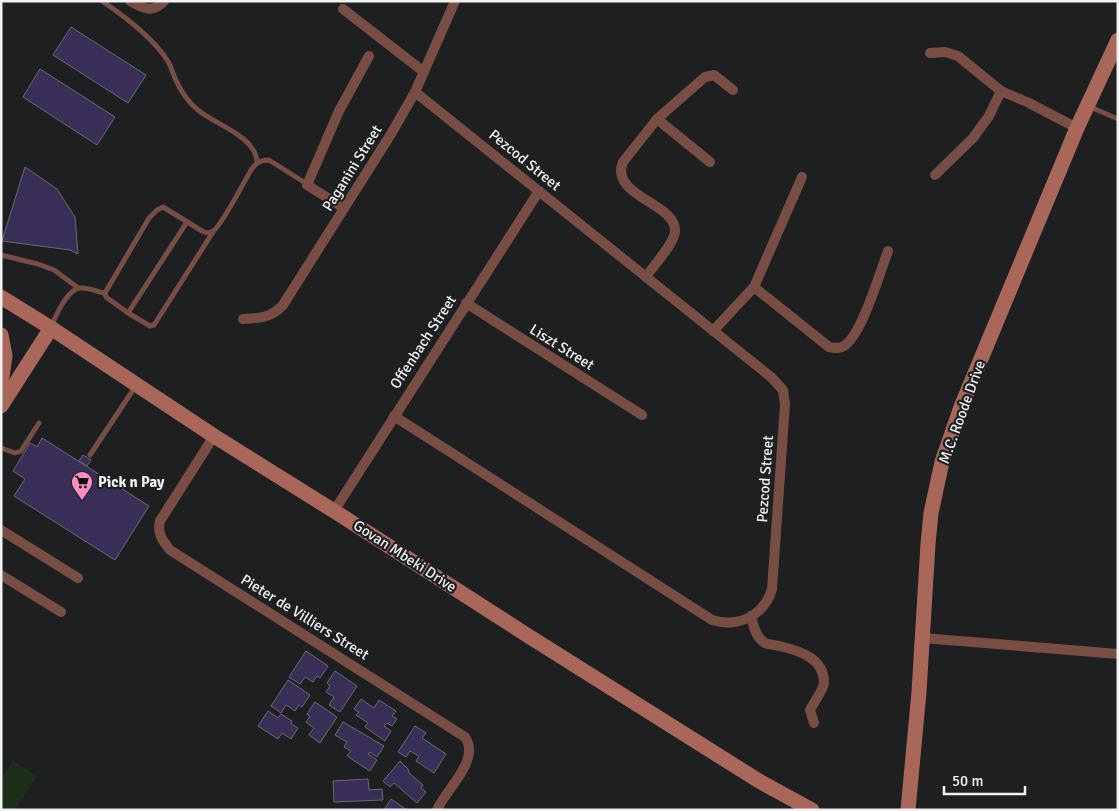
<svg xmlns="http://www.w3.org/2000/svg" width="1119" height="811" font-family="Signika,sans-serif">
  <rect width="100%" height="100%" fill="#1e1f21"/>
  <polygon fill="#1e2f18" points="13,761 37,776 15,810 1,810 1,780"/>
  <g fill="#392e57" stroke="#6b6b6d">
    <polygon points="71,27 146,75 128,103 53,55"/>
    <polygon points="40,69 115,117 97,145 23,97"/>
    <polygon points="25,167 57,189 75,217 78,254 70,250 2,241"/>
    <polygon points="42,438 149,506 115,560 14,496 25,479 13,471 30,443 37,447"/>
    <polygon points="83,455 91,460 87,466 79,461"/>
    <polygon points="306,651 328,666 320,678 317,676 313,682 305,677 300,684 289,677"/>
    <polygon points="335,671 357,686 340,712 329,705 334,697 326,692 330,686 327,683"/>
    <polygon points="288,680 310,695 302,707 299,705 295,711 286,705 281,713 271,706"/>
    <polygon points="361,699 374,708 379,700 396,711 392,716 397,719 392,726 387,723 384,726 391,731 385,741 365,727 368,723 356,715 359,712 354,709"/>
    <polygon points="315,702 337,717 320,743 309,735 314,728 306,722 310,716 307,714"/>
    <polygon points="268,711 278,718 281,714 292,721 291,724 298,728 291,739 282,733 278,739 258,726"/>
    <polygon points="343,722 384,746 377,757 370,752 368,754 377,760 370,771 347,756 351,751 344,747 347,742 335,735"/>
    <polygon points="415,726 426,733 422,738 446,754 434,773 416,761 419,756 410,751 406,757 398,752"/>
    <polygon points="400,761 408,769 409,773 423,785 421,788 426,792 417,803 394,783 390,787 383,781"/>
    <polygon points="368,779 369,790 382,789 383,800 334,802 333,781"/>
    <polygon points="391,799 407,810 384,810"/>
  </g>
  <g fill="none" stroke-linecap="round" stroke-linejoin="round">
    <g stroke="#774d44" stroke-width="5">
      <path d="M102,1C124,16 153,38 167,60C171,65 172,72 175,78C180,90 189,103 199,111C217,125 256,137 257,162"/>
      <polyline points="1088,106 1118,119"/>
      <polyline points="1,255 38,264 54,270 77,287"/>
      <polyline points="105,293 106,297 128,313 150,326 154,325 213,232"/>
      <polyline points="128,313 187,222"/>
      <path d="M52,325C56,315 68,288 81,288C89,287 96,292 105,293L149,218L157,210L163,207L202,231C206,233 210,234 213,231C221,227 245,180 251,170C256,163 260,160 269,160L307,184"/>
      <polyline points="1,448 15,453 21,451 39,423"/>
      <polyline points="90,455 135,387"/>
    </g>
    <g stroke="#774d44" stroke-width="10">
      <path d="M130,1C142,8 153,14 164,1"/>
      <polyline points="343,9 424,72"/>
      <polyline points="930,53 945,52 958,56 1001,91 1027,102 1077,128"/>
      <polyline points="657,119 710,162"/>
      <polyline points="935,175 973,138 989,116 1001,91"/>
      <polyline points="344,208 307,185 339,111 369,56"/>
      <path d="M646,277C653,266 675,243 675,231C676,203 609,196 623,162L657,119L705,77L714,75L733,90"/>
      <path d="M754,287L829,347C835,348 839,349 844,346C862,335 880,272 888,251"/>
      <polyline points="466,303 642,415"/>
      <path d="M243,319C260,318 271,318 283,305L391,134L415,92L455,1"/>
      <polyline points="713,331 754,287 802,177"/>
      <path d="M394,416L712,620C738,628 764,616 772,589L785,404L783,390L771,377L415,92"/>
      <path d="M214,436L160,521C157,533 162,540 170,550L465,737C481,760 446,789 437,810"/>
      <polyline points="334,511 539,191"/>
      <polyline points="1,530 78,578"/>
      <polyline points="1,575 61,612"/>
      <path d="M751,616C753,625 756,638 765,643C769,645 776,645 780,646C800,651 824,658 824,683C824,688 813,704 810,710L814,723"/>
      <polyline points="923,638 1118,654"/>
    </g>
    <g stroke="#a96759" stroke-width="15">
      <polyline points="1,297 51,328 214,436 334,511 530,637 759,781 812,810"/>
      <polyline points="1,335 5,356 1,384"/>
      <polyline points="1,406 51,328"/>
      <polyline points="908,810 919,692 928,544 931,513 942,462 961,407 1077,128 1118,40"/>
    </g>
  </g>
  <defs>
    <g id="supermarket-pin" transform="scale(1.125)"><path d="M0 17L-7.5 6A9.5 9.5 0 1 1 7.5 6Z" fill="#fc8fc2" stroke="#1e1f21"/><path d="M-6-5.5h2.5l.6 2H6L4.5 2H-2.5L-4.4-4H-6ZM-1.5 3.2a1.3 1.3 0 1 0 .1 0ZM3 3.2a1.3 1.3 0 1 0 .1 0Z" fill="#111"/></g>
  </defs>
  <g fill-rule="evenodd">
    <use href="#supermarket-pin" x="82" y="482"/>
  </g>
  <g text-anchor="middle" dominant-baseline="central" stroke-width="4.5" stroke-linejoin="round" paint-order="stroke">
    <g font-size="15" fill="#f0f1f3" stroke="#1e1f21">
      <text transform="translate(525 160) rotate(39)">Pezcod Street</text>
      <text transform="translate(352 168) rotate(-58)">Paganini Street</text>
      <text transform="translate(423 342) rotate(-57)">Offenbach Street</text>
      <text transform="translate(562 347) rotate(32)">Liszt Street</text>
      <text transform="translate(962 412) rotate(-70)">M.C. Roode Drive</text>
      <text transform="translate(765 479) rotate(-86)">Pezcod Street</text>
      <text transform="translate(405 556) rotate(33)">Govan Mbeki Drive</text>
      <text transform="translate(305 617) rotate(32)">Pieter de Villiers Street</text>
    </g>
    <g font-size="15" font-weight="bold" fill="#f0f1f3" stroke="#1e1f21" text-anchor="start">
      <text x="98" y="482">Pick n Pay</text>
    </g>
  </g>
  <rect width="1119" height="811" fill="none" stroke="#f0f1f3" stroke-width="5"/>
  <path d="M944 786v8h81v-8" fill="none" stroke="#f0f1f3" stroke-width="2.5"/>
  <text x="952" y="786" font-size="15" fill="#f0f1f3" stroke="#1e1f21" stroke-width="4" paint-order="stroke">50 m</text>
</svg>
